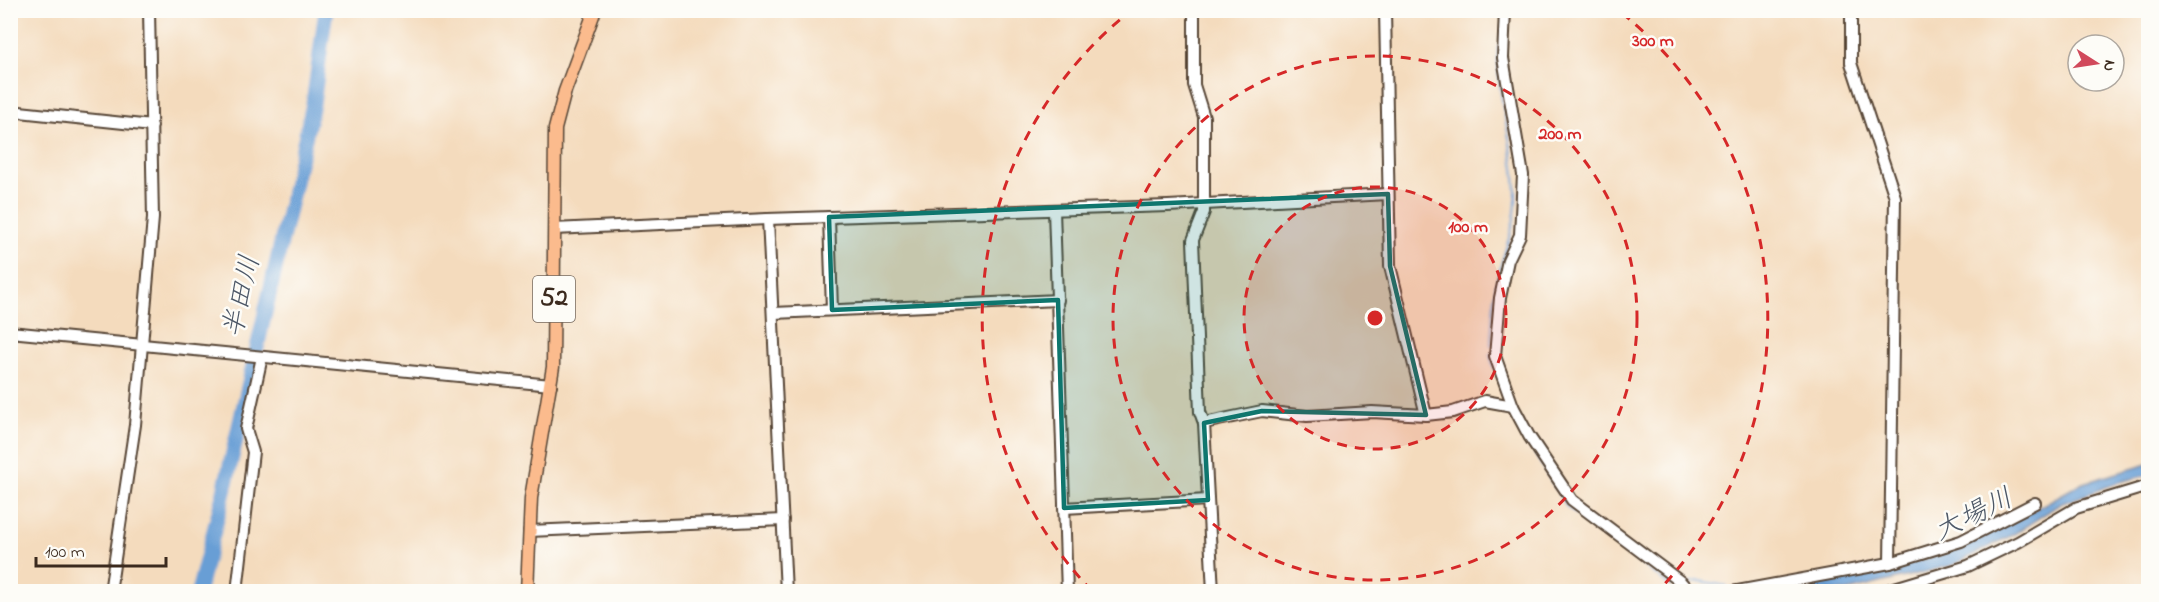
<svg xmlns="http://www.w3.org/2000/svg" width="2159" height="602" font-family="'Indie Flower','Klee One',sans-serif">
  <rect width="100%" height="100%" fill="#fdfcf7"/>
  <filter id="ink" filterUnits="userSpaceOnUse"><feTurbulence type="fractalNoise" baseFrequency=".0167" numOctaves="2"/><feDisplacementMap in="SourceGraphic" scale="12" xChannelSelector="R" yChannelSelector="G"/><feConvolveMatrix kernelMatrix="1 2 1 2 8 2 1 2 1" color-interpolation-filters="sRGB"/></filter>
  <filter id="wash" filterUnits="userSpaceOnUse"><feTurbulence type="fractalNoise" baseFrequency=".008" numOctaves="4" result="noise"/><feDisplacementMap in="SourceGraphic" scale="24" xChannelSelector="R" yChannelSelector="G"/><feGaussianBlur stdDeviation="1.35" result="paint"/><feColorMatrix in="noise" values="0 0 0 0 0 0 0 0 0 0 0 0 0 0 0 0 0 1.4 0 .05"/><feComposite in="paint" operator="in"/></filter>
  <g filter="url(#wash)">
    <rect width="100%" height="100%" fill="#f4dbbd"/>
    <polygon fill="#679ed5" stroke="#51647a" stroke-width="1.5" points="2148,464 2148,475 2120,482 2060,504 2014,534 1953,565 1848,591 1760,592 1891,569 1951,551 2009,524 2080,484"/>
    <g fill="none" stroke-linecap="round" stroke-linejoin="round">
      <g stroke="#679ed5" stroke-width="2">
        <path d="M1491,345C1492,325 1493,305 1496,285C1501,256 1515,231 1516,201C1517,149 1495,98 1498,46"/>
        <polyline points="1490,354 1494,368"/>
        <polyline points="1534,452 1567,507 1670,586 1674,585"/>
        <polyline points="1691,582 1700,581 1727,586"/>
      </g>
      <polyline stroke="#679ed5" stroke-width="15" points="198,592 223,496 313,104 326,10"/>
    </g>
  </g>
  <g filter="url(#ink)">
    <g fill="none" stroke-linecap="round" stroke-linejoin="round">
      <g stroke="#574536" stroke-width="14">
        <g id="minor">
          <polyline points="1194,10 1194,85 1204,117 1204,212 1193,240 1200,412 1204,423 1213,592"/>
          <polyline points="1505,10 1503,58 1523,175 1520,235 1508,260 1500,298 1495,356 1513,406 1529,436 1572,500 1681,582 1690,592"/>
          <polyline points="1851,10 1851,63 1895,197 1890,563"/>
          <polyline points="10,111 152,126"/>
          <polyline points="1054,210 1067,592"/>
          <polyline points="829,217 832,310"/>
          <polyline points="768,219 786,592"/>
          <polyline points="554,229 767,219 1168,206 1388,194"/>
          <polyline points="774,313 1058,300"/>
          <polyline points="10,332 551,385"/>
          <polyline points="1426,415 1453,412 1485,401 1513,406"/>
          <polyline points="1204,423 1262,411 1307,416 1372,412 1426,415 1390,266 1385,10"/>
          <polyline points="1064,508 1208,500"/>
          <polyline points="529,531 783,520"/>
          <polyline points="110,592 135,425 153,218 149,10"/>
          <polyline points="237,592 253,452 246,429 262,357"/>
          <polyline points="1732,592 1890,563 1961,541 2035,503"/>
          <polyline points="1881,592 1968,566 2018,542 2076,508 2148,486"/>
        </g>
      </g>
      <g stroke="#574536" stroke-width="15">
        <polyline id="major" points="527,592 531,498 553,367 555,129 565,91 595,10"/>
      </g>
      <use href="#minor" stroke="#fff" stroke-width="10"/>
      <use href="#major" stroke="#fbbb8d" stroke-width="12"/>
    </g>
  </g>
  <path fill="#0f766e" fill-opacity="0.2" stroke="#0f766e" stroke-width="4.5" stroke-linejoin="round" d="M1388,194L1390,266L1426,415L1262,411L1204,423L1208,500L1064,508L1058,300L832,310L829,217Z"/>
  <circle cx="1375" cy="318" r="131" fill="#d62828" fill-opacity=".12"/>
  <g fill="none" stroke="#d62828" stroke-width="3" stroke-dasharray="10 8">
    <circle cx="1375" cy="318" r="131"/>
    <circle cx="1375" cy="318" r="262"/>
    <path d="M1092 591A393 393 0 0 1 1128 13M1622 13A393 393 0 0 1 1658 591"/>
  </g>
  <g text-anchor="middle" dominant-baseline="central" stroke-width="5" stroke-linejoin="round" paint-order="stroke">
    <rect fill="#fdfcf7" stroke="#75695f" stroke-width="1.5" x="533" y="276" width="42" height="46" rx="4.5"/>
    <g font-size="26" font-weight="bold" fill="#3b2a1e">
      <text x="554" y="299">52</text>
    </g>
    <g font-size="28" font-style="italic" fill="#4d5867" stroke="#fdfcf7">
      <text transform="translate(243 297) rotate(-77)">半田川</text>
      <text transform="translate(1974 516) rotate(-26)">大場川</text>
    </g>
  </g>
  <circle cx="1375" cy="318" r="9" fill="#d62828" stroke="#fdfcf7" stroke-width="3"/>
  <g font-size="18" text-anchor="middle" font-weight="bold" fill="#d62828" stroke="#fdfcf7" stroke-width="5" stroke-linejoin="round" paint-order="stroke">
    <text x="1653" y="46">300 m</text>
    <text x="1560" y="139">200 m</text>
    <text x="1468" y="232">100 m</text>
  </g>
  <rect width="2159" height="602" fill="none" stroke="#fdfcf7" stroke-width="36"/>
  <g transform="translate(2096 63) rotate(102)"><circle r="28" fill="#fdfcf7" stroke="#afa8a0" stroke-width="1.5"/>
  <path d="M0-4.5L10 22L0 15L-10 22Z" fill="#d1495b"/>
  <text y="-9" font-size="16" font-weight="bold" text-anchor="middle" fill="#3b2a1e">N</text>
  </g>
  <path d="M36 557v9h130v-9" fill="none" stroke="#3b2a1e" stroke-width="3"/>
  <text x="45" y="557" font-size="18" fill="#3b2a1e" stroke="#fdfcf7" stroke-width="4.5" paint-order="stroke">100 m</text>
</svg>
